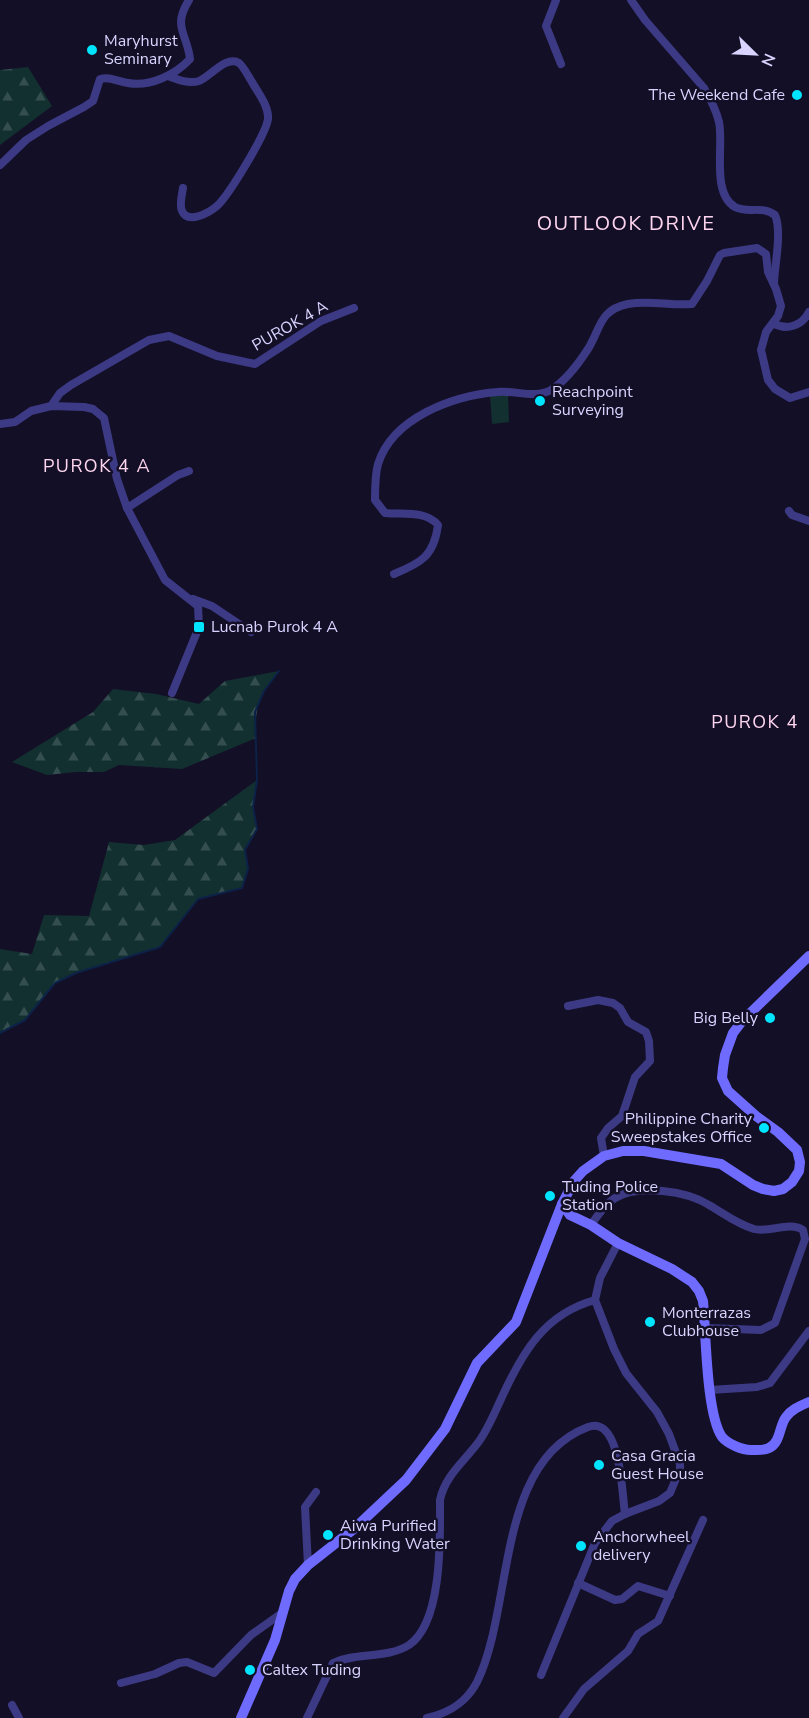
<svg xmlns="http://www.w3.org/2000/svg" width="809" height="1718" font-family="'Nunito Sans',sans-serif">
  <defs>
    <pattern id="forest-firs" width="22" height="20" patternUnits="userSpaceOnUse" patternTransform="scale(1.5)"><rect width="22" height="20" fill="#12302f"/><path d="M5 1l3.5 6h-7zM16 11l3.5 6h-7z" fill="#344d4e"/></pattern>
  </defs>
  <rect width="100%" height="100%" fill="#130f26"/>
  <g fill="url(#forest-firs)">
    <polygon points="28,67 52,106 0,145 0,70"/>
    <path d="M279,671C259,698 255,704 256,738L182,769L119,765L104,772H76L47,775L12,762L93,712L113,689L156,694L199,704L225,681Z"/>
    <polygon points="257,780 253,807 257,829 245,850 248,869 242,888 198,899 160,947 76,973 55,983 25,1020 0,1033 0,949 32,954 44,915 89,916 109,842 144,845 175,840"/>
  </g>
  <polygon fill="#12302f" points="508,394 509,422 492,424 490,395"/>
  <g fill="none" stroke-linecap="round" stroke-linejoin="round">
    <polyline stroke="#0c2248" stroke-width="2" points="0,1033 25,1020 55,983 76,973 160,947 198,899 242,888 248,869 245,850 257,829 253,807 257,780 255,712 264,691 279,671"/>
    <g stroke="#3d3a85" stroke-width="8">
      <polyline points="556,0 546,26 561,64"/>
      <path d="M631,0L645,20L704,88C710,98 716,110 719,122C724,145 711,193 735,207C748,214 762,205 775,215C782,231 775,264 774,282"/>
      <path d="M168,76C178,80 189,84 199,81C210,77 226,55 239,63C244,67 248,76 252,82C258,93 269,106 268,119C266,134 229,195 217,206C210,212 188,225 182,211C179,205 182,195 183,188"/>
      <path d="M0,165L26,140L48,126L84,107L93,101L100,79C111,76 117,82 128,83C150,87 175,75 190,59C187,33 172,27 189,0"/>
      <path d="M773,323C786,331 802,326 809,312"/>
      <polyline points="51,406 60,393 71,385 149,340 169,336 217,356 255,364 321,321 354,308"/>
      <polyline points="0,424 15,422 31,411 51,406 84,407 93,409 104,418 117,479 127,508 165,580 198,606 199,627 172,693"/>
      <polyline points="127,508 178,475 189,471"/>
      <polyline points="789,511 792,515 809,521"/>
      <path d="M394,574C421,563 434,556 438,525C425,510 403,515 385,513L375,500C375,489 375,475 378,464C393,417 453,396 497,392C514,390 535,399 551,390C565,381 579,363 588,349C601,328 599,310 628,304C650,300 670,306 692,304L707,281L720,255L724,253L757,248L766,254L768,272L776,289L781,306L778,316L766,332L761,350L768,380L775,389L790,398L809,392"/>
      <polyline points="193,599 212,606 251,632"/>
      <polyline points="568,1006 598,1000 613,1003 620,1008 628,1022 646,1032 649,1041 650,1061 635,1077 622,1116 608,1128 601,1138 604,1156"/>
      <path d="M591,1225C598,1215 605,1204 615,1198C639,1184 687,1191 709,1205C723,1213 737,1224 754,1229C769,1233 789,1221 803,1230L805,1239L775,1323L761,1330L706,1328"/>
      <polyline points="710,1390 757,1387 770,1383 809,1331"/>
      <polyline points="308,1565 305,1507 316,1492"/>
      <polyline points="578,1583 615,1600 622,1599 638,1586 670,1596"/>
      <polyline points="541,1675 595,1543 612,1521 625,1514 659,1501 670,1493 680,1469 680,1464 669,1434 657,1412 626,1373 614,1349 595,1300 600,1278 618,1243"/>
      <polyline points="121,1683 155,1674 179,1663 187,1662 214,1673 251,1635 282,1613"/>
      <polyline points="12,1705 19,1718"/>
      <path d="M307,1718L333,1663C356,1652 387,1659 409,1645C443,1622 440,1536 440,1500C445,1475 466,1460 480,1440C489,1427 495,1412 501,1399C522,1353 544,1314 595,1300"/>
      <path d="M427,1718C449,1713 466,1703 477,1682C514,1607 495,1462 588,1427C621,1415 622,1495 625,1514"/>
      <polyline points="563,1718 584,1689 628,1651 638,1634 658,1621 703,1520"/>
    </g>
    <g stroke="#6f6bff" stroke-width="10">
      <path d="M562,1204L570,1215L591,1225L618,1243L672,1269L692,1282L699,1291L703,1301C706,1331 706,1414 722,1437C728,1444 742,1450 751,1450C757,1450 763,1451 769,1448C781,1442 779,1426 786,1417C792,1409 800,1406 809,1402"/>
      <polyline points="241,1718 275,1640 289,1591 295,1579 308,1565 355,1528 406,1480 445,1429 477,1363 516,1322 562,1204 574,1181 583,1171 604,1156 623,1151 644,1151 721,1164 753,1185 763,1189 774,1191 783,1189 792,1182 799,1171 800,1162 797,1150 778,1132 756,1116 728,1091 722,1078 723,1068 725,1055 733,1033 743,1020 809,956"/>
    </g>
  </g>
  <g fill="#00e5ff" stroke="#130f26" stroke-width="2">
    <circle cx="92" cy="50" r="6"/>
    <circle cx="797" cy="95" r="6"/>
    <circle cx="540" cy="401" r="6"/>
    <rect x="193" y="621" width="12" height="12" rx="3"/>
    <circle cx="770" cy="1018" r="6"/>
    <circle cx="764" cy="1128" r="6"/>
    <circle cx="550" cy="1196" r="6"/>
    <circle cx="650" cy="1322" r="6"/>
    <circle cx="599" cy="1465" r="6"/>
    <circle cx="328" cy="1535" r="6"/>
    <circle cx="581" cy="1546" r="6"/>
    <circle cx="250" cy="1670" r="6"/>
  </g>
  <g text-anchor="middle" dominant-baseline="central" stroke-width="5" stroke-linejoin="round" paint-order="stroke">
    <g font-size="16" fill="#d9d4ff" stroke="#130f26" text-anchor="start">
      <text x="104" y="41">Maryhurst<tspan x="104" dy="18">Seminary</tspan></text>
      <text x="785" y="95" text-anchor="end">The Weekend Cafe</text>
      <text x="552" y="392">Reachpoint<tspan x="552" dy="18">Surveying</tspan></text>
      <text x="211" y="627">Lucnab Purok 4 A</text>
      <text x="758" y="1018" text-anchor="end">Big Belly</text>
      <text x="752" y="1119" text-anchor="end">Philippine Charity<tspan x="752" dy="18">Sweepstakes Office</tspan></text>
      <text x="562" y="1187">Tuding Police<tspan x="562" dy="18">Station</tspan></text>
      <text x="662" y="1313">Monterrazas<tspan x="662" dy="18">Clubhouse</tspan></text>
      <text x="611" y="1456">Casa Gracia<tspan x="611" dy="18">Guest House</tspan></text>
      <text x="340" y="1526">Aiwa Purified<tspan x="340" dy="18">Drinking Water</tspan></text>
      <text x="593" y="1537">Anchorwheel<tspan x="593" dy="18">delivery</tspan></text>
      <text x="262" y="1670">Caltex Tuding</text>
    </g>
    <g font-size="16" fill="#d9d4ff" stroke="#130f26">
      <text transform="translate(290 326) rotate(-30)">PUROK 4 A</text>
    </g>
    <g font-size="18" letter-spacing="1.5" fill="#ffd6f0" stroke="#130f26">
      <text x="97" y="466">PUROK 4 A</text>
      <text x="755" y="722">PUROK 4</text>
    </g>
    <g font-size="20" letter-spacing="1.5" fill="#ffd6f0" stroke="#130f26">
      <text x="626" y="223">OUTLOOK DRIVE</text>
    </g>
  </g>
  <g transform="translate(755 54) rotate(114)" stroke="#130f26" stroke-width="4.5" paint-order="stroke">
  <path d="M0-4.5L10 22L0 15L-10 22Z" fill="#d9d4ff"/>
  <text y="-9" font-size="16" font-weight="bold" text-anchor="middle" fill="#d9d4ff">N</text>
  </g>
</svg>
